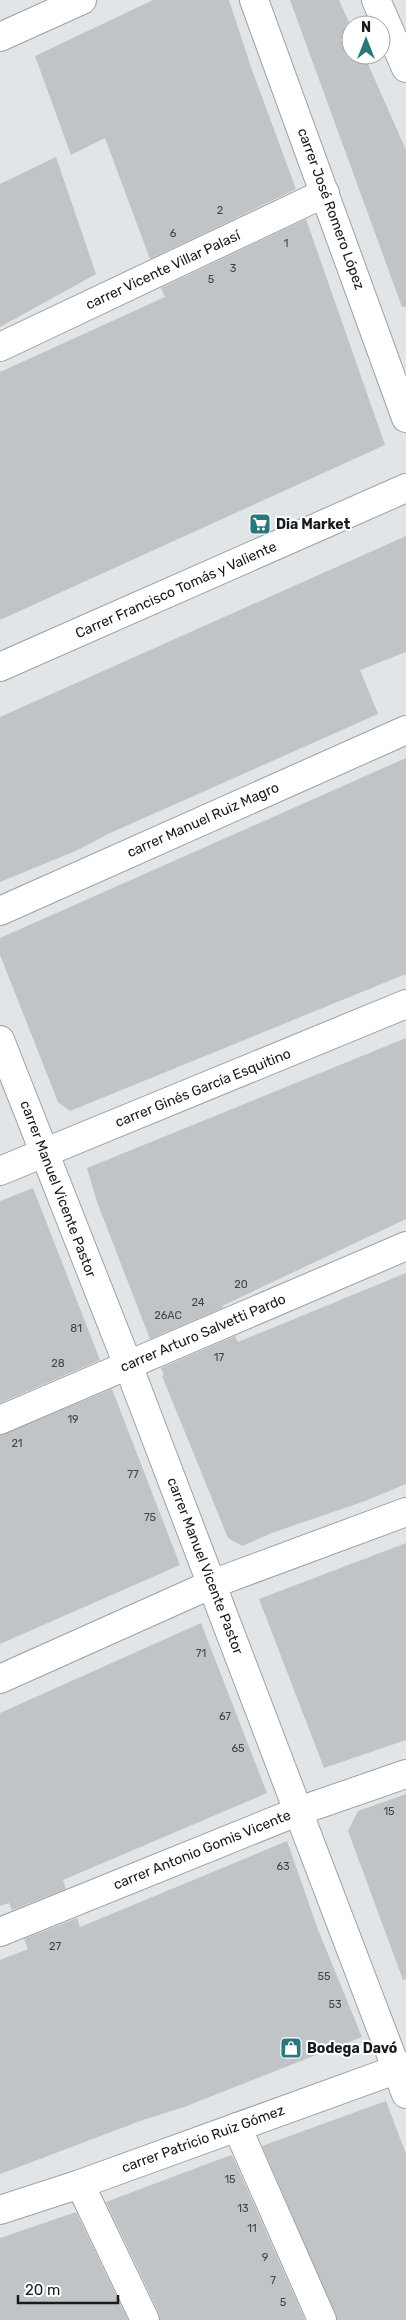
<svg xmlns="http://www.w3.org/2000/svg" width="406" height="2320" font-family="Rubik,sans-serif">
  <rect width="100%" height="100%" fill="#e1e5e8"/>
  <g fill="#c1c4c7">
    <polygon points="153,0 229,0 251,67 296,189 150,259 105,138 71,155 35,56"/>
    <polygon points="290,0 339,0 351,27 351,55 364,55 406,150 406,307 402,307"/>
    <polygon points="56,157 96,274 0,327 0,184"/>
    <polygon points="306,219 385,445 0,620 0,372 165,297 161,288"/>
    <polygon points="406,536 406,652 360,670 378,714 108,834 78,850 0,882 0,717"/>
    <polygon points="406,758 406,974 70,1111 58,1102 0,955 0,938"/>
    <polygon points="406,1038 406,1219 222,1306 223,1308 150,1339 97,1202 87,1168"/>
    <polygon points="33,1188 100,1360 0,1403 0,1201"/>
    <polygon points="406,1273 406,1484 365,1501 272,1533 242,1546 228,1538 162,1376 164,1375 161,1368 235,1336 238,1342"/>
    <polygon points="112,1389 180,1565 0,1644 0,1435"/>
    <polygon points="406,1543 406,1740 324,1768 259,1599"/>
    <polygon points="201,1623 267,1793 63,1880 66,1889 12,1910 9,1903 0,1906 0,1713"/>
    <polygon points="406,1794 406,1979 403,1980 348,1831 358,1811"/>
    <polygon points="287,1841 317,1927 362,2037 184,2107 143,2120 0,2174 0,1960 28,1949 24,1939 77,1918 80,1927"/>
    <polygon points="386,2101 406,2154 406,2320 337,2320 262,2146"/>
    <polygon points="231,2155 233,2157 305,2320 160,2320 159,2313 106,2202"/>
    <polygon points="76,2212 128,2320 0,2320 0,2238"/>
  </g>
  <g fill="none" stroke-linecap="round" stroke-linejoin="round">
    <g stroke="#9ea1a4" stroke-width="30">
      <g id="minor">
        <polyline points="254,0 406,418"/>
        <polyline points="376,0 406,68"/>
        <polyline points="0,37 82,0"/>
        <polyline points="0,347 325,193"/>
        <polyline points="0,667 406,488"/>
        <polyline points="0,911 406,730"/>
        <polyline points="0,1040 128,1365 406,2094"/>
        <polyline points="0,1171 406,1004"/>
        <polyline points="0,1420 406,1246"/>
        <polyline points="0,1679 212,1584 406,1512"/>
        <polyline points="0,1932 299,1811 406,1774"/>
        <polyline points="237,2127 322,2320"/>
        <polyline points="80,2184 145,2320"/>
        <polyline points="0,2210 80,2184 406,2066"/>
      </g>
    </g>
    <use href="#minor" stroke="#fff" stroke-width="28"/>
  </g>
  <defs>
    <g id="supermarket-square" transform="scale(1.125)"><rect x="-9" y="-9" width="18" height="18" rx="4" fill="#2c757d" stroke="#fff"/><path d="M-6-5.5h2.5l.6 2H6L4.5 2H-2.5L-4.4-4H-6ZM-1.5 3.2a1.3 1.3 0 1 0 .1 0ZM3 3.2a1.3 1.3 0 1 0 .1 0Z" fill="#fff"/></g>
    <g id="shop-square" transform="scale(1.125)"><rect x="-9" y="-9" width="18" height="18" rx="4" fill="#2c757d" stroke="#fff"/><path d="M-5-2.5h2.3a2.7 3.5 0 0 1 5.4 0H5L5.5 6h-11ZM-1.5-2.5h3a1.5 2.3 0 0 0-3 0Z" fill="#fff"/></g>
  </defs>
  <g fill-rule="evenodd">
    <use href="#supermarket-square" x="260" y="524"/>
    <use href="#shop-square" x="291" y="2048"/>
  </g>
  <g text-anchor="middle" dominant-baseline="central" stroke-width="4" stroke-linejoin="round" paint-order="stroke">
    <g font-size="11" fill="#434446">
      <text x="220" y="210">2</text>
      <text x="173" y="233">6</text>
      <text x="286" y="243">1</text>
      <text x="233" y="268">3</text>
      <text x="211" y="279">5</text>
      <text x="241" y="1284">20</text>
      <text x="198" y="1302">24</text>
      <text x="168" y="1315">26AC</text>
      <text x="76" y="1328">81</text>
      <text x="219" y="1357">17</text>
      <text x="58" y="1363">28</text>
      <text x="73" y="1419">19</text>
      <text x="17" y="1443">21</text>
      <text x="133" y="1474">77</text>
      <text x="150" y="1517">75</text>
      <text x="201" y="1653">71</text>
      <text x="225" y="1716">67</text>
      <text x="238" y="1748">65</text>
      <text x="389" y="1811">15</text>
      <text x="283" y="1866">63</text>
      <text x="55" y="1946">27</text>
      <text x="324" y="1976">55</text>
      <text x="335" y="2004">53</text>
      <text x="230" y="2179">15</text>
      <text x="243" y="2208">13</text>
      <text x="252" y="2228">11</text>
      <text x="265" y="2257">9</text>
      <text x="273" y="2280">7</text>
      <text x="283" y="2302">5</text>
    </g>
    <g font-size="14" fill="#191a1b" stroke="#fff">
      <text transform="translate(331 209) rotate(70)">carrer José Romero López</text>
      <text transform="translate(163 270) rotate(-25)">carrer Vicente Villar Palasí</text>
      <text transform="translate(176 590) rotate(-24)">Carrer Francisco Tomás y Valiente</text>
      <text transform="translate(203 820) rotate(-24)">carrer Manuel Ruiz Magro</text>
      <text transform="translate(203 1088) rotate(-22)">carrer Ginés García Esquitino</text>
      <text transform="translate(58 1189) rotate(69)">carrer Manuel Vicente Pastor</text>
      <text transform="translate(203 1333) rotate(-23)">carrer Arturo Salvetti Pardo</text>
      <text transform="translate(205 1566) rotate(69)">carrer Manuel Vicente Pastor</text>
      <text transform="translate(202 1850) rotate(-22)">carrer Antonio Gomis Vicente</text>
      <text transform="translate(203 2139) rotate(-20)">carrer Patricio Ruiz Gómez</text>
    </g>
    <g font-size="14" font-weight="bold" fill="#191a1b" stroke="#fff" text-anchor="start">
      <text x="276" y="524">Dia Market</text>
      <text x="307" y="2048">Bodega Davó</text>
    </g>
  </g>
  <g transform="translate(366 40)"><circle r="24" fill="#ffffff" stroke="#a3a3a4"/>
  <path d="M0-4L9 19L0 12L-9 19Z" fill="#2c757d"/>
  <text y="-8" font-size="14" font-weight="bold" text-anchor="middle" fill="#191a1b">N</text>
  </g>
  <path d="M18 2295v8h100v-8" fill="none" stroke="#191a1b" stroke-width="2.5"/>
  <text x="25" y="2295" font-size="15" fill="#191a1b" stroke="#ffffff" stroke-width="4" paint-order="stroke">20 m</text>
</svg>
